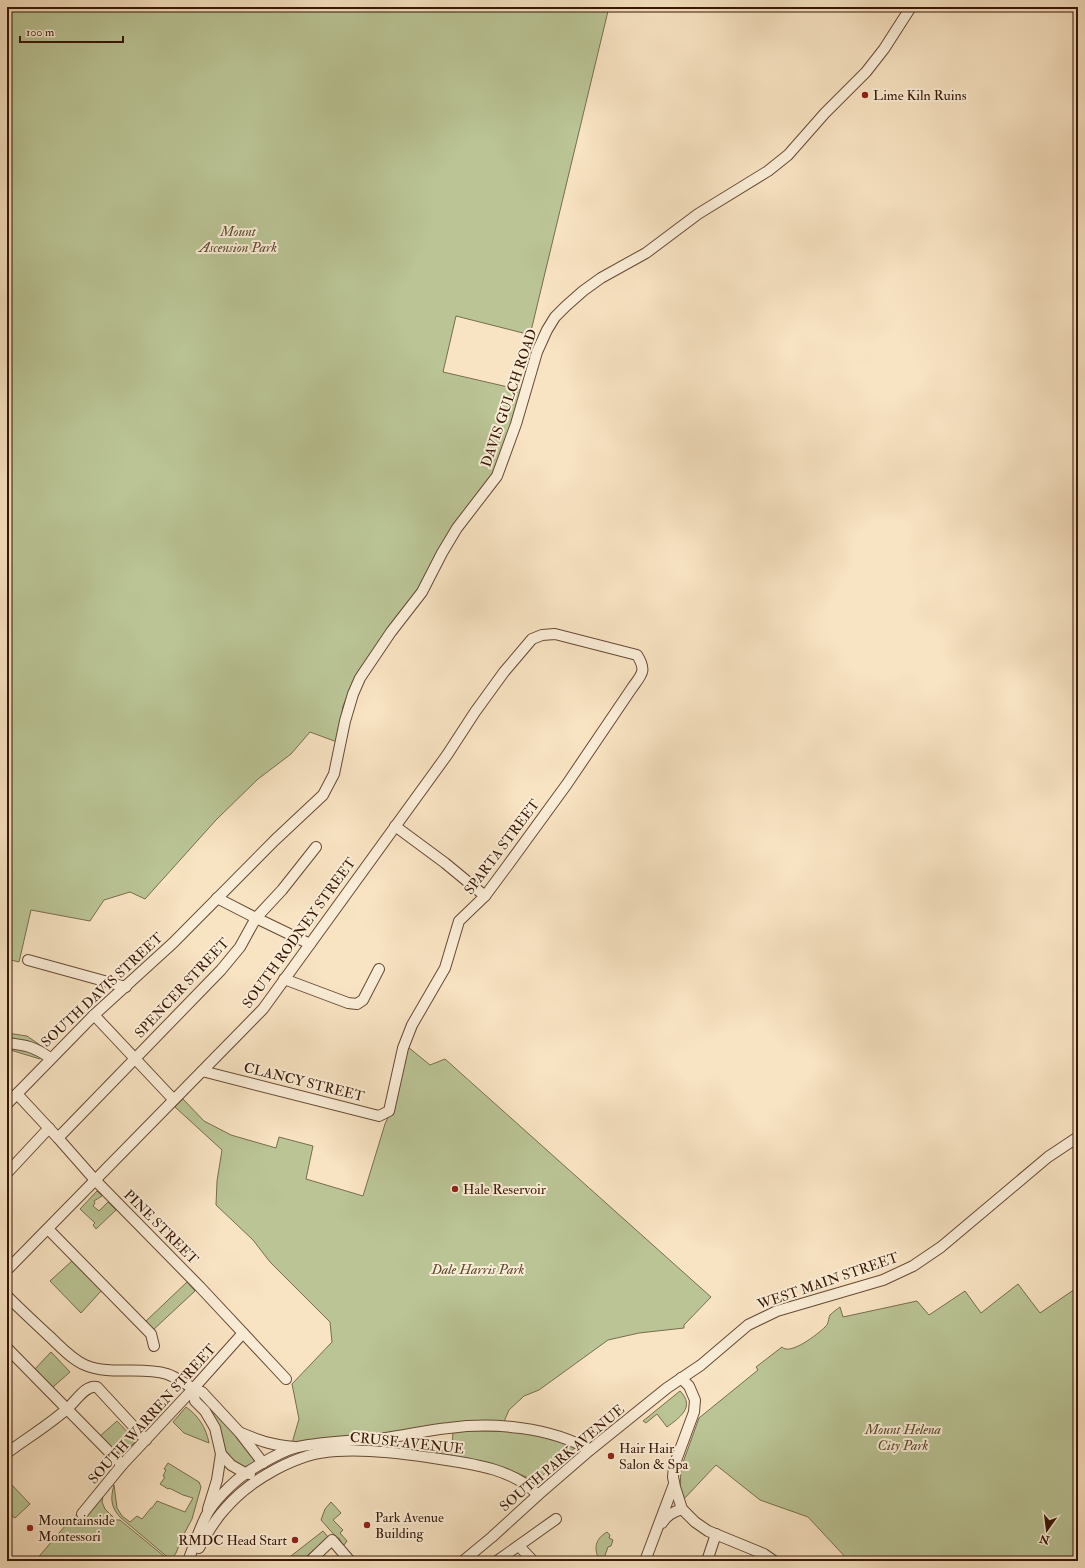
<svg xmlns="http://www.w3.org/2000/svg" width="1085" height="1568" font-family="'IM FELL Double Pica',serif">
  <rect width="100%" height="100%" fill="#f8e3c2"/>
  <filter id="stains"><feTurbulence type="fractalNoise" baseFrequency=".005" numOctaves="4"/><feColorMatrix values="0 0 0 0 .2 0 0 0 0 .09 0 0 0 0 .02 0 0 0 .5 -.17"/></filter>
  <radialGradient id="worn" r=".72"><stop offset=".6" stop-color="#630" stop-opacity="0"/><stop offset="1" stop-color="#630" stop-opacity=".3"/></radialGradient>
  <g fill="#bac495" stroke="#786d4c">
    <polygon points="7,7 609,7 531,331 527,334 456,316 443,372 521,390 505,446 494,475 437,553 417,590 396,617 357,673 343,706 337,742 310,732 291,754 258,779 216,820 145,899 130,892 104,900 90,921 31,910 19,962 7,959"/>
    <polygon points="7,1033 27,1036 50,1052 40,1059 7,1049"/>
    <polygon points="408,1047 430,1065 445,1059 711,1297 684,1325 684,1328 639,1333 608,1340 539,1390 524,1396 509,1410 503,1424 412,1430 292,1443 299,1419 292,1384 332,1342 330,1322 270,1262 253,1240 216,1205 217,1181 222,1150 175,1107 183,1099 204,1121 231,1135 276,1148 279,1137 313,1146 306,1179 363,1196 385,1124 391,1111"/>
    <polygon points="97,1191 102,1196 94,1201 95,1203 93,1206 99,1211 108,1202 116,1210 96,1229 93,1225 95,1223 80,1209"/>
    <polygon points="73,1260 102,1290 81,1313 50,1281"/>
    <polygon points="187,1282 195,1291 153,1330 145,1322"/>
    <path d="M1018,1284L1040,1313L1078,1287V1561H849L808,1517L760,1500L716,1465L683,1500L680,1490L681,1468L699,1418L758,1370L756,1367L782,1347C790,1356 818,1334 825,1327C829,1324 828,1319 830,1315C833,1312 837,1309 840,1307L843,1317L917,1301L929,1315L965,1291L981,1313Z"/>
    <polygon points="51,1352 70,1372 53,1387 35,1369"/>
    <path d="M680,1391C696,1407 679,1418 667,1427L657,1414L646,1423L643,1421Z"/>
    <polygon points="200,1396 232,1429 256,1461 247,1468 237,1465 227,1455 199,1398"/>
    <path d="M186,1407C199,1416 206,1428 209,1443L184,1433L173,1422Z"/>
    <polygon points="117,1421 136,1441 121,1457 100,1436"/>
    <polygon points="453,1430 526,1432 552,1437 576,1447 536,1481 512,1471 491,1464 421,1452 452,1450"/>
    <path d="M168,1463L199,1482L201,1487L192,1519L183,1536L176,1553L171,1560L121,1518C111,1508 110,1499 114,1485L117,1508L122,1516L130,1522L137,1516L142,1519L151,1508H152L157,1501L185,1512L193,1498L183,1495L169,1488L168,1489L160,1484L165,1477L163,1476L166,1470L164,1469Z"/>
    <polygon points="9,1482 30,1504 15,1518 9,1514 7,1515 7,1484"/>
    <polygon points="103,1496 102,1502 105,1509 116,1520 120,1520 170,1561 35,1561 72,1518 73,1519 77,1514 83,1519"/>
    <polygon points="331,1502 341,1513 333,1520 343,1530 340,1533 347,1541 344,1545 342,1544 339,1538 337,1538 321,1520 325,1509"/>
    <polygon points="323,1531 328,1537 302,1561 295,1561 291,1556"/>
    <path d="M607,1532L610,1535L609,1538L613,1540L611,1546L608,1547L603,1561H600C593,1549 595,1539 607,1532Z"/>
  </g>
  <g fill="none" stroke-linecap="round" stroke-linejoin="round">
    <g stroke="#674934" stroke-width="12">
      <g id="minor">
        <polyline points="395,826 445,863 485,896"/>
        <polyline points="217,898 256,918 310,944"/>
        <polyline points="28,960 126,987"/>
        <polyline points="284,979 348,1003 357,1004 363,1000 379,969"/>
        <polyline points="94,1015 173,1099"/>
        <path d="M7,1043C26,1045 35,1047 50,1058"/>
        <polyline points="17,1094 58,1138 95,1180 200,1287 286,1379"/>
        <polyline points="7,1104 94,1015 173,943 275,840 323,795 334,774 345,721 353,694 360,678 391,632 422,592 442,553 457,528 497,476 516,424 537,352 547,330 555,317 566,306 583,291 601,278 646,253 698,214 768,171 788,155 825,113 866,72 884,49 911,7"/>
        <polyline points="58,1138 221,970 240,947 256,918 282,890 316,847"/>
        <polyline points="7,1173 49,1128"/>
        <polyline points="48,1229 151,1334 154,1346"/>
        <path d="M7,1270L263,1009L447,755L475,712L504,672L532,639L542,635L555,634L637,655C647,671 642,674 632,688L567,784L508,865L485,896L459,921L445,968L412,1025L403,1048L389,1111L379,1116L202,1071"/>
        <path d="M7,1296C21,1310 35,1323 49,1336C60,1346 71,1359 85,1365C111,1376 140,1366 167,1374C179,1378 189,1388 202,1392L240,1433L263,1463"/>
        <polyline points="7,1348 122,1465"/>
        <polyline points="681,1378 689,1386 695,1400 694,1412 674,1466 673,1477 675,1487 682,1509 695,1522 708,1531 764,1554 774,1561"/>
        <polyline points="193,1389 195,1401 205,1411 215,1428 221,1454 231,1465 245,1473 250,1474"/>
        <path d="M241,1433C263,1442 272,1445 295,1447"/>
        <path d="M7,1453C27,1438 49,1425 68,1408C76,1401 86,1384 97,1387L146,1440"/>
        <polyline points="208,1509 217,1480 221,1454"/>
        <polyline points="82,1514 122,1465 193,1389 243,1333"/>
        <path d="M662,1523C667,1515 673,1512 682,1509"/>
        <polyline points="519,1546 533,1561"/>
        <path d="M199,1548C206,1535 214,1521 224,1510C249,1480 298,1452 337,1451C371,1449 406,1454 440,1459C474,1464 513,1469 538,1495"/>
        <path d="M188,1561C194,1546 199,1530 206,1516C212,1503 233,1482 245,1474C256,1466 285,1449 298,1447C327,1441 357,1441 386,1438C407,1435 428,1430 449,1428C494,1422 550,1427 590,1450"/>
        <polyline points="310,1561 332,1540 350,1561"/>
        <polyline points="463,1561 492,1537 538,1495 590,1450 667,1388 701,1365 748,1325 777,1311 883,1280 913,1266 941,1247 1048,1157 1078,1137"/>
        <polyline points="497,1561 556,1519"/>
        <polyline points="645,1561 674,1484"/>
        <polyline points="707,1561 716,1534"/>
      </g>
    </g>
    <use href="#minor" stroke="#faedd7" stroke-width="10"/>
  </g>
  <g fill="#8f2418" stroke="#faedd7" stroke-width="1.5">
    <circle cx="865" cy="95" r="4"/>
    <circle cx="455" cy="1189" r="4"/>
    <circle cx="611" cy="1456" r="4"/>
    <circle cx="367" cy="1525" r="4"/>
    <circle cx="30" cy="1528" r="4"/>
    <circle cx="295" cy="1540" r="4"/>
  </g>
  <g text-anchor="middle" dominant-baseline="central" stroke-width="4" stroke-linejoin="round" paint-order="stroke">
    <g font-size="14" fill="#371604" stroke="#faedd7" text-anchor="start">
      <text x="873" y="95">Lime Kiln Ruins</text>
      <text x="463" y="1189">Hale Reservoir</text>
      <text x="619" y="1448">Hair Hair<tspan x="619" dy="16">Salon &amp; Spa</tspan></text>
      <text x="375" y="1517">Park Avenue<tspan x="375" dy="16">Building</tspan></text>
      <text x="38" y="1520">Mountainside<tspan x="38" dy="16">Montessori</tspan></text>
      <text x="287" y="1540" text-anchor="end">RMDC Head Start</text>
    </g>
    <g font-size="14" font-style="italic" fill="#5e4a30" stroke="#faedd7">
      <text x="238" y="231">Mount<tspan x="238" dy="16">Ascension Park</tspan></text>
      <text x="478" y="1269">Dale Harris Park</text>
      <text x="903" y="1429">Mount Helena<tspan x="903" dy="16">City Park</tspan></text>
    </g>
    <g font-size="14" fill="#371604" stroke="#faedd7">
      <text transform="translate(509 398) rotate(-71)">DAVIS GULCH ROAD</text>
      <text transform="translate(502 847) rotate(-53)">SPARTA STREET</text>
      <text transform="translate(299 933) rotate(-54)">SOUTH RODNEY STREET</text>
      <text transform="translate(182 988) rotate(-47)">SPENCER STREET</text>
      <text transform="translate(102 990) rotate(-43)">SOUTH DAVIS STREET</text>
      <text transform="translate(304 1082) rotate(14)">CLANCY STREET</text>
      <text transform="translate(161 1227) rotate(45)">PINE STREET</text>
      <text transform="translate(828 1281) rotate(-19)">WEST MAIN STREET</text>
      <text transform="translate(152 1414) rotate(-48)">SOUTH WARREN STREET</text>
      <text transform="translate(407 1443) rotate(6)">CRUSE AVENUE</text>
      <text transform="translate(562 1458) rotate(-40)">SOUTH PARK AVENUE</text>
    </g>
  </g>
  <rect width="1085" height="1568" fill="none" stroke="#f8e3c2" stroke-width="24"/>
  <rect x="8" y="8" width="1069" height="1552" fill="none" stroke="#371604" stroke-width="2"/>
  <rect x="12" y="12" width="1061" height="1544" fill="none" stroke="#371604"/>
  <g transform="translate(1047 1530) rotate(194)" stroke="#faedd7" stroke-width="3" paint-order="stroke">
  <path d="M0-3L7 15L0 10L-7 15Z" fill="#371604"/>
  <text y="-6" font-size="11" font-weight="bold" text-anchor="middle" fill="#371604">N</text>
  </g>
  <path d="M20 36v6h103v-6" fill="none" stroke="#371604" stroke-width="2"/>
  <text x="26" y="36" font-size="12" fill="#371604" stroke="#faedd7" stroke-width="3" paint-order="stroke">100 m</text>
  <rect width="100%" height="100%" filter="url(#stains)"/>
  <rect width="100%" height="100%" fill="url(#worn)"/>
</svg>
